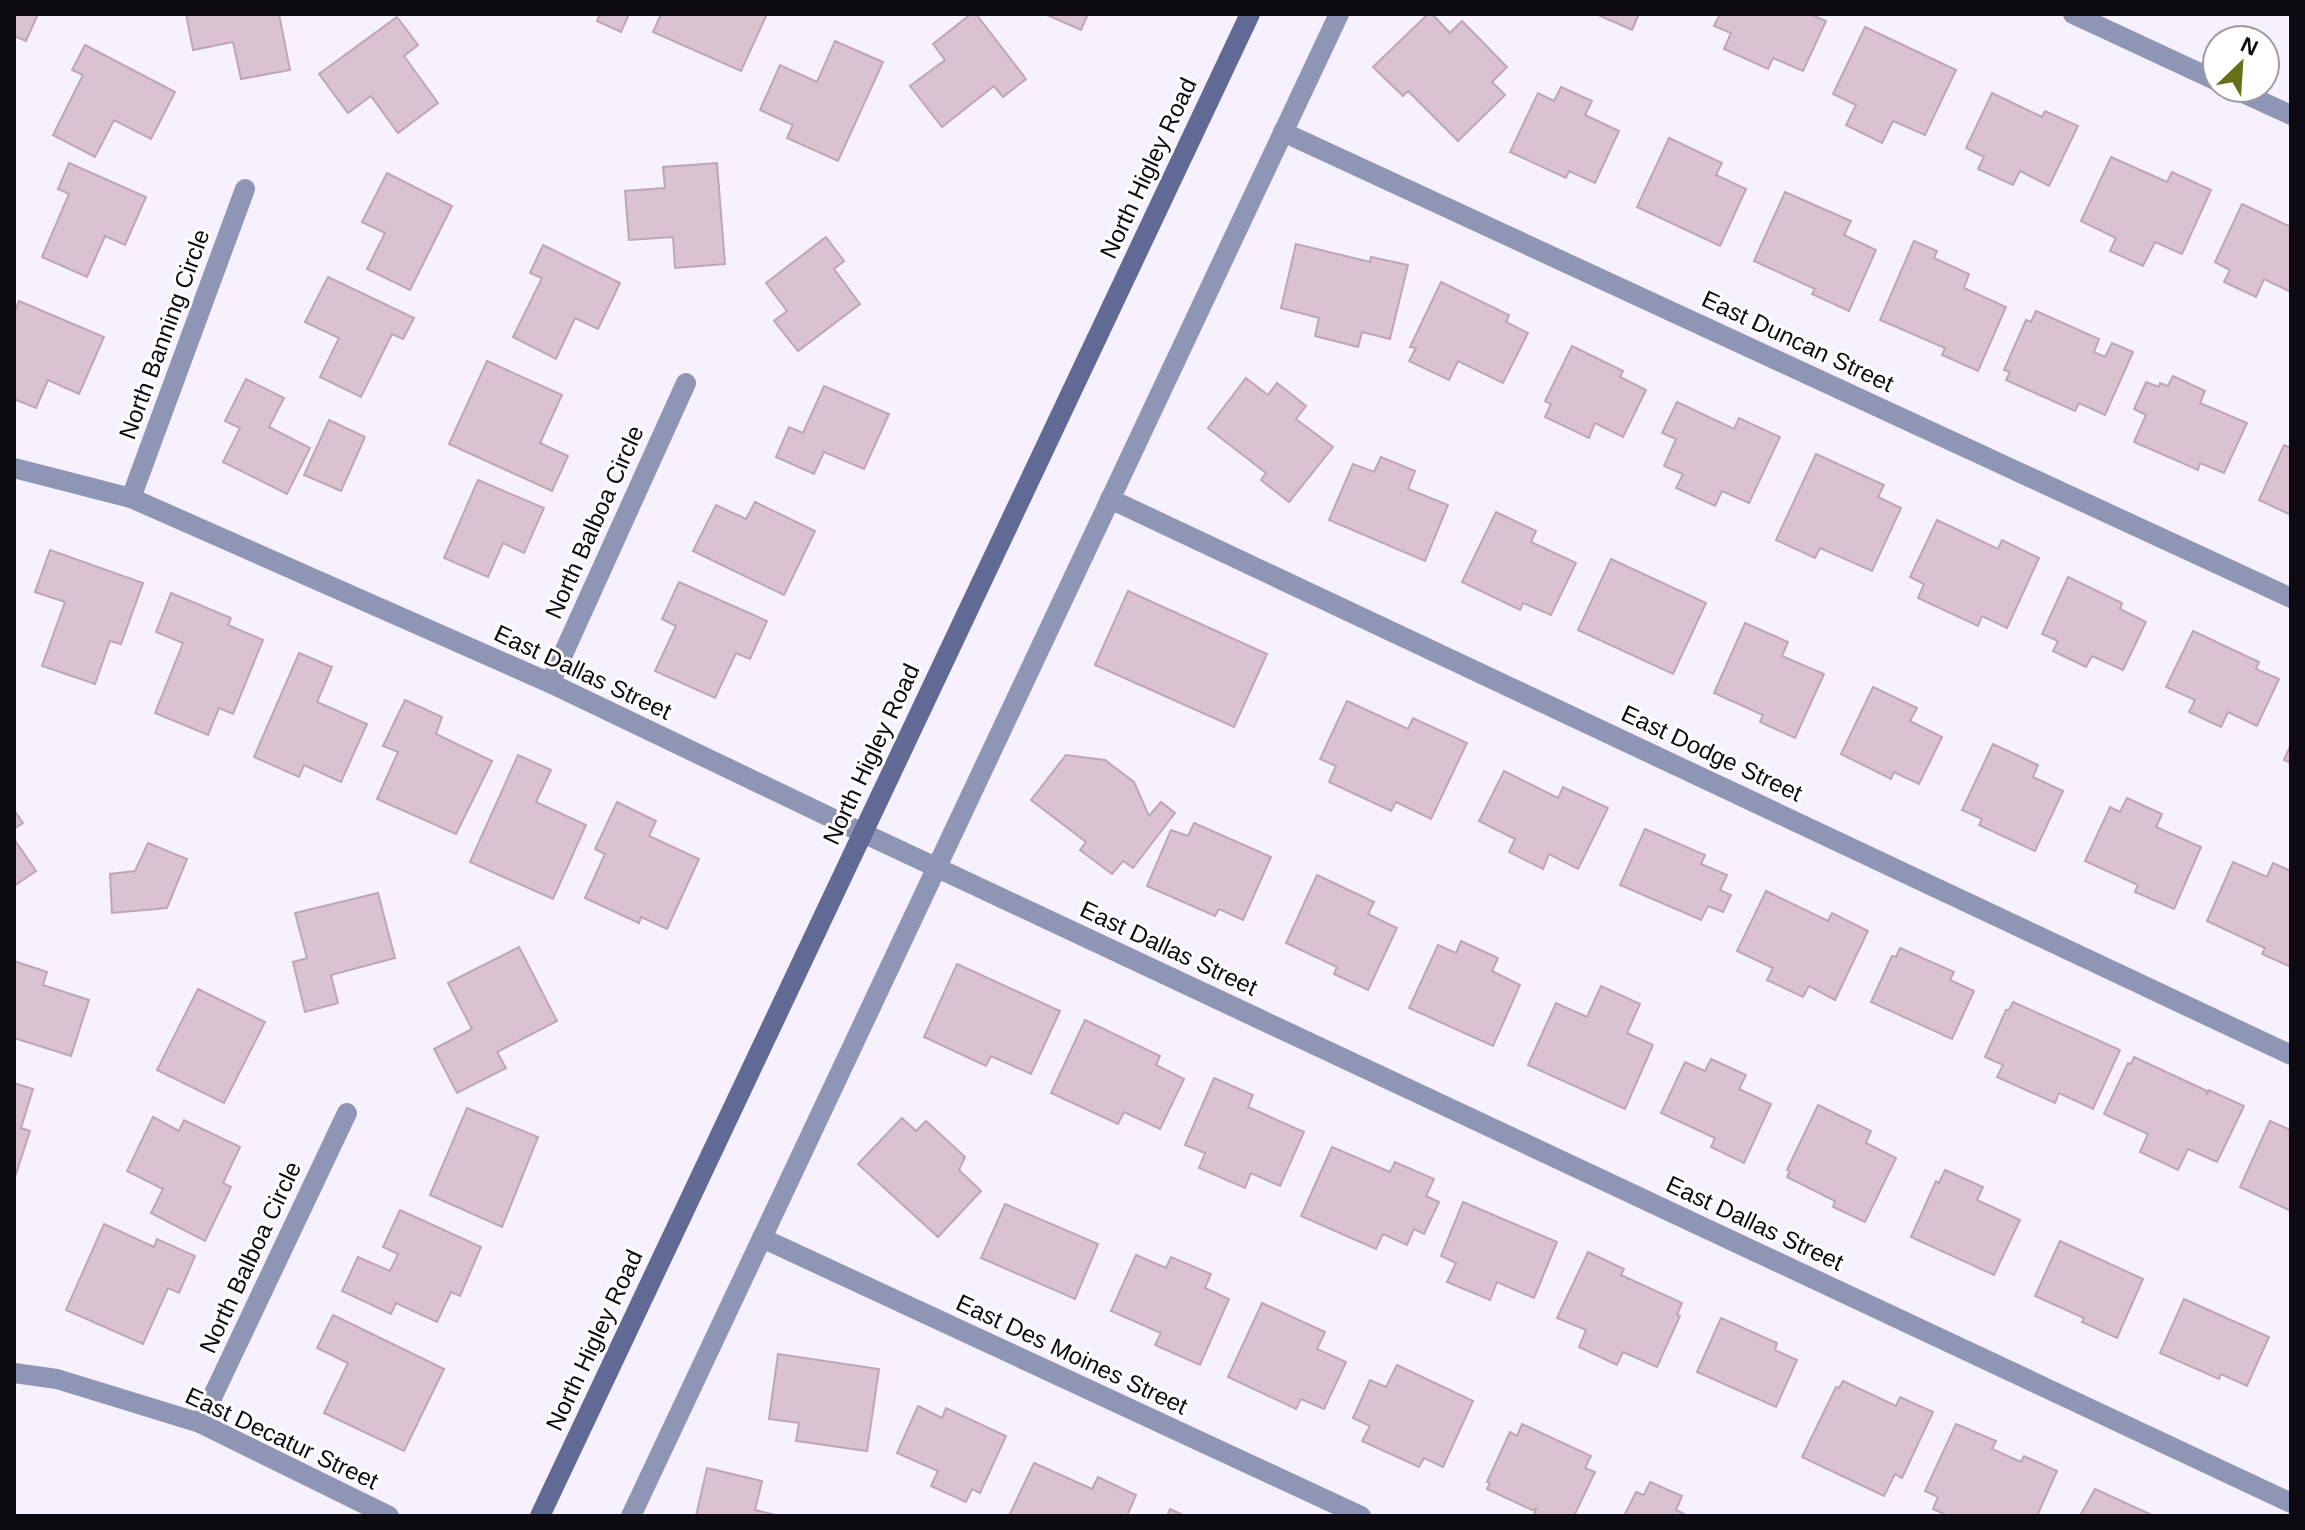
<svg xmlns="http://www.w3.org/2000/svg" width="2305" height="1530" font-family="Helvetica,sans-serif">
  <rect width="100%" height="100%" fill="#f7f0fe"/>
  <g fill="#dac2d0" stroke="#bea7b5" stroke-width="2">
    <polygon points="14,14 38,14 26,41 14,36"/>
    <polygon points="186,14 279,14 290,70 241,79 233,42 193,50"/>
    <polygon points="600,14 629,14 621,32 597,21"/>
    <polygon points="661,14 767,14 741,71 653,32"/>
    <polygon points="971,14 976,14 1026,79 1003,97 994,86 942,127 910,86 945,60 933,44"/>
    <polygon points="1045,14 1088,14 1081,30"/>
    <polygon points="1428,14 1432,14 1450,33 1462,21 1507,67 1492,82 1505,95 1458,141 1408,91 1403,96 1373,67"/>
    <polygon points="1596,14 1639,14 1632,30"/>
    <polygon points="1720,14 1809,14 1826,21 1803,71 1773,58 1768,69 1724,49 1731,33 1714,26"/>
    <polygon points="397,17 418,45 404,56 438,103 398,133 371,96 348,113 319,74"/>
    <polygon points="1865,27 1956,70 1925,135 1893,121 1882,143 1846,125 1856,105 1833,94"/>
    <polygon points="835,41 883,62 838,161 787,138 793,125 760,110 780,65 817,82"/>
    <polygon points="85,45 175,92 151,139 114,120 95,157 53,135 83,75 72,70"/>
    <polygon points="1561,87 1592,101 1585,115 1619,131 1595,183 1569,171 1566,178 1510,152 1538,93 1554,101"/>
    <polygon points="1992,93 2042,117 2045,111 2078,126 2049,186 2020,171 2013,185 1978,169 1984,157 1966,148"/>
    <polygon points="1669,138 1722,163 1716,175 1746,189 1720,246 1637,207"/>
    <polygon points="2111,157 2167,182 2172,172 2211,190 2182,254 2155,242 2143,266 2110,251 2116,238 2081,221"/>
    <polygon points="69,163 146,197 125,245 105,236 87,277 42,257 69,194 58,189"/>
    <polygon points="717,163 725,264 675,268 673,237 629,240 625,191 665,188 663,167"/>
    <polygon points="387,173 452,206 410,290 367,269 385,233 362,222"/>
    <polygon points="1785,192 1851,221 1844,235 1876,250 1849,311 1812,294 1815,289 1754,261"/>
    <polygon points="2242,204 2291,227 2291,292 2264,279 2256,297 2224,282 2230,270 2215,262"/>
    <polygon points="826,237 844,261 834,269 860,304 798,351 774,321 787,311 766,283"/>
    <polygon points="1914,241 1937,251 1934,258 1969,274 1964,288 2006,307 1978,371 1942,355 1945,348 1880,320"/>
    <polygon points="1296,244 1370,262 1371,257 1408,265 1390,339 1362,332 1358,347 1315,336 1319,318 1281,308"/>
    <polygon points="543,245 620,283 598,329 575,318 556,359 513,337 542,278 530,273"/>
    <polygon points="328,277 414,318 403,339 392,334 361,397 320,377 339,338 305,322"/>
    <polygon points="1441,282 1509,315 1506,322 1528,333 1503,383 1458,361 1449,380 1409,361 1416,348 1410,347"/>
    <polygon points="19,301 104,337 79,394 48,380 36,408 14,399 14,313"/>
    <polygon points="2036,311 2099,339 2094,352 2105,357 2112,343 2133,352 2105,415 2079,403 2075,411 2006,380 2010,372 2004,370 2026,320 2031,322"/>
    <polygon points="1572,346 1623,371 1620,377 1646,390 1623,437 1595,423 1589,438 1545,417 1551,404 1545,401"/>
    <polygon points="487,361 562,395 540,443 568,456 552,491 449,444"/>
    <polygon points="2173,376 2205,391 2200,403 2247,423 2224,473 2200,463 2198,470 2134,442 2146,415 2134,409 2146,382 2159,387 2160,383 2168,386"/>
    <polygon points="1246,378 1268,395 1277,383 1306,406 1296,419 1333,447 1289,502 1261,480 1266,473 1208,428"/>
    <polygon points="246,379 284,398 269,427 310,448 287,494 223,462 240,428 225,421"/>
    <polygon points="824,386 889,414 864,469 824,452 814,474 776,457 789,427 803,433"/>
    <polygon points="1677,402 1734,429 1739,418 1780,437 1749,503 1722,491 1715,506 1676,488 1683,474 1664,466 1676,439 1662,433"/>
    <polygon points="329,420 365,437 341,491 304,475"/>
    <polygon points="2284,445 2291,448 2291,515 2259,500"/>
    <polygon points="1816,454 1884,485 1878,497 1901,508 1872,571 1820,548 1815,558 1776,540"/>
    <polygon points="1381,457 1415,471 1408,489 1448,505 1425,561 1329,520 1353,464 1374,472"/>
    <polygon points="478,480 544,508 524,553 503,543 488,577 444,558"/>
    <polygon points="755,502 815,531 784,595 693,551 716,505 746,519"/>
    <polygon points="1496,512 1536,531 1531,542 1576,563 1551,615 1523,603 1520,610 1462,582"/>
    <polygon points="1937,520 1998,549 2002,540 2039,558 2007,628 1982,616 1978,626 1918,598 1924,584 1910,577"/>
    <polygon points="50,550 143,583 121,644 110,641 95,684 42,666 65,602 35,592"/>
    <polygon points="1611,559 1706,603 1673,674 1578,630"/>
    <polygon points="2068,577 2122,603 2120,609 2146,622 2123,670 2092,656 2086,667 2053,651 2058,641 2042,634"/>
    <polygon points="679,582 767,621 750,659 736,653 715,698 655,671 676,626 662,619"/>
    <polygon points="1128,591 1267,654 1234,727 1095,665"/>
    <polygon points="171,593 231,618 228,625 263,640 233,714 219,708 208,735 155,713 183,643 156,632"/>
    <polygon points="1745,623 1788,642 1782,656 1824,674 1795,738 1760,722 1763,715 1714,693"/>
    <polygon points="2193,631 2259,662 2256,669 2279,679 2257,726 2228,712 2221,727 2189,712 2195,700 2166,687"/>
    <polygon points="299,653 332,667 317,702 367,724 341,782 304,765 299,777 254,757"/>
    <polygon points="1873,687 1917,708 1910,721 1942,737 1919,784 1894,772 1891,779 1841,754"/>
    <polygon points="405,700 442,717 436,734 492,761 456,834 377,799 398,752 383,746"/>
    <polygon points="1347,701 1408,729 1413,718 1467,743 1431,819 1396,802 1391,811 1329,782 1336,766 1320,759"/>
    <polygon points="1993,744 2038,765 2033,777 2063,791 2035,851 1979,825 1982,819 1962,810"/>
    <polygon points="2291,744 2291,763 2284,760"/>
    <polygon points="518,755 551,770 536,802 586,825 553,899 470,862"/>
    <polygon points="1066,755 1105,760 1134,782 1149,816 1161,802 1175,813 1133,868 1123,861 1112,874 1080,850 1086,842 1031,800"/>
    <polygon points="1504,771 1558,798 1563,787 1608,808 1578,869 1549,854 1543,869 1509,852 1515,839 1479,821"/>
    <polygon points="2127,798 2162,814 2156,827 2201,847 2174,909 2135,892 2138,885 2085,861 2110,807 2120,812"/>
    <polygon points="617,802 656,821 649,836 699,859 667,929 641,917 639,923 585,898 605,854 595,849"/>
    <polygon points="14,810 23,823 14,829"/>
    <polygon points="1194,823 1271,857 1243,920 1219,909 1215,916 1147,886 1171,830 1188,836"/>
    <polygon points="1645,829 1705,855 1701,864 1727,875 1720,890 1731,895 1723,912 1708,906 1701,920 1620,885"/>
    <polygon points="14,839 36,871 14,886"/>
    <polygon points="148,843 187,859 167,908 112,913 110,874 135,871"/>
    <polygon points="2233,862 2267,877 2273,863 2291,871 2291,967 2262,954 2265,948 2207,921"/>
    <polygon points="1317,875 1374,902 1368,914 1397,928 1368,990 1334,974 1337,967 1286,943"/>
    <polygon points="1766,891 1828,921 1832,913 1868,931 1835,1000 1809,986 1803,997 1767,980 1773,968 1737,951"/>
    <polygon points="378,893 395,958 331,975 338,1003 305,1012 293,962 307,958 295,913"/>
    <polygon points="1461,941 1498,958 1492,971 1520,985 1493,1046 1409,1008 1438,945 1456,953"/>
    <polygon points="519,947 557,1021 497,1052 506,1068 457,1093 434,1049 472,1029 448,983"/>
    <polygon points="1900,948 1954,972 1950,980 1974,991 1952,1039 1871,1002 1892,956 1896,957"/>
    <polygon points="14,961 47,972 43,985 89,1000 71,1056 14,1038"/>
    <polygon points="957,964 1060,1011 1031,1074 991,1056 986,1066 924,1037"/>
    <polygon points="1601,986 1640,1004 1627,1033 1653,1045 1625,1109 1528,1065 1556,1003 1587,1017"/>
    <polygon points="198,989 265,1022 224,1103 157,1070"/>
    <polygon points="2013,1002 2120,1050 2093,1109 2059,1093 2055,1103 1997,1077 2003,1065 1985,1057 2006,1010 2009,1010"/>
    <polygon points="1085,1020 1160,1056 1156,1065 1184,1079 1160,1129 1124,1112 1118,1124 1051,1093"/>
    <polygon points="2134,1057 2207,1091 2207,1095 2209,1090 2244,1106 2217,1162 2188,1149 2178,1170 2140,1152 2148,1134 2104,1114 2128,1063 2131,1064"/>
    <polygon points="1711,1059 1746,1075 1739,1089 1771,1104 1744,1163 1711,1147 1715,1138 1661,1113 1685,1062 1705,1071"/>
    <polygon points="1214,1078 1253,1095 1248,1107 1304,1132 1280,1186 1251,1173 1245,1188 1199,1168 1205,1153 1185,1145"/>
    <polygon points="14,1083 33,1089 21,1128 30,1131 15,1177"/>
    <polygon points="1818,1105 1871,1131 1866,1143 1896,1158 1865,1222 1833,1207 1835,1201 1787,1177 1790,1171 1787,1170"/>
    <polygon points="467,1108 538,1137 502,1227 430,1195"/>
    <polygon points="153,1117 179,1131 184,1120 240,1147 223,1183 231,1187 205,1241 151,1213 163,1189 127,1171"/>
    <polygon points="902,1118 916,1131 926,1121 965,1157 959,1170 981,1191 938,1237 858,1164"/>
    <polygon points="2270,1121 2291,1130 2291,1211 2240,1187"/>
    <polygon points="1332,1147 1390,1172 1395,1162 1434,1179 1426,1196 1439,1202 1424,1234 1414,1229 1407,1245 1383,1234 1376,1249 1301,1216"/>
    <polygon points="1945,1170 1983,1187 1977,1200 2020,1220 1994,1275 1911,1237 1936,1181 1939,1183"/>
    <polygon points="1463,1202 1557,1242 1534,1298 1497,1282 1490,1300 1447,1282 1456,1263 1441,1256"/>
    <polygon points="1005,1204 1098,1244 1075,1299 981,1258"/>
    <polygon points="400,1210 481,1247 460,1296 451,1292 437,1322 396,1303 391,1314 342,1291 358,1257 390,1271 398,1254 383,1247"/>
    <polygon points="104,1224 154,1247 157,1239 195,1256 179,1293 168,1288 143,1344 66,1310"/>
    <polygon points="2060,1241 2143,1279 2117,1338 2082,1322 2084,1318 2035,1296"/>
    <polygon points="1588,1252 1624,1269 1621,1275 1682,1303 1677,1315 1680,1316 1657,1367 1623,1352 1617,1365 1579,1347 1586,1330 1557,1318"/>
    <polygon points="1136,1255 1166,1268 1171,1257 1211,1274 1205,1288 1229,1299 1200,1365 1155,1345 1161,1333 1111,1311"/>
    <polygon points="2184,1299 2269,1337 2247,1386 2221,1374 2219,1379 2160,1353"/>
    <polygon points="1262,1303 1325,1332 1317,1349 1346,1362 1324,1409 1301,1399 1296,1409 1228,1377"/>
    <polygon points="333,1315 444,1369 404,1451 324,1413 348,1363 317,1348"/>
    <polygon points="1721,1318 1777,1343 1775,1350 1797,1360 1776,1407 1697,1372"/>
    <polygon points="778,1354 879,1369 867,1451 796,1441 799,1423 769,1419"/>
    <polygon points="1397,1365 1473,1401 1443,1467 1424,1458 1419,1467 1362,1441 1370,1426 1353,1418 1370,1380 1386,1387"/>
    <polygon points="1843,1381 1896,1406 1900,1397 1933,1412 1902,1478 1895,1474 1884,1496 1802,1457 1836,1387 1839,1388"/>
    <polygon points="918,1406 942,1418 946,1408 1006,1436 980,1493 972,1489 966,1502 931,1486 938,1471 897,1453"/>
    <polygon points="1522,1424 1591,1456 1585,1468 1595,1472 1574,1516 1533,1516 1536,1509 1532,1510 1487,1489 1490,1483 1487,1482 1510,1432 1517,1436"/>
    <polygon points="1956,1424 1996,1441 1992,1449 2021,1462 2024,1456 2057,1471 2037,1516 1948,1516 1933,1509 1938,1497 1925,1491"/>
    <polygon points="1034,1463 1092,1489 1098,1477 1136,1495 1127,1516 1009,1516"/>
    <polygon points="707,1468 762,1481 755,1510 780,1516 696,1516"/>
    <polygon points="1650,1482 1682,1496 1676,1510 1688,1516 1624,1516 1636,1492 1644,1495"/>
    <polygon points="2095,1489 2154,1516 2080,1516"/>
    <polygon points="1170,1509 1185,1516 1167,1516"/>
  </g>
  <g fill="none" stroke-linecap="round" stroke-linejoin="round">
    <g stroke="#8f96b5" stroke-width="20">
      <polyline points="1283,132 2291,598"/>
      <polyline points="14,468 131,498 550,683 863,833 2291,1503"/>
      <polyline points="131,498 245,189"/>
      <polyline points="1110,499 2291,1055"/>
      <polyline points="550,683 686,383"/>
      <polyline points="762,1238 1361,1516"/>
      <polyline points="14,1373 57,1379 200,1423 389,1516"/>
      <polyline points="200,1423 347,1113"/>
      <polyline points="631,1516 1339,14"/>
    </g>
    <g stroke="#8f96b5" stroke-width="20">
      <polyline points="2073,14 2217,81"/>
      <polyline points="2232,88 2291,115"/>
    </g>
    <polyline stroke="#606a95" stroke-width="20" points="540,1516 1250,14"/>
  </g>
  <g text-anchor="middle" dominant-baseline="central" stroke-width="6" stroke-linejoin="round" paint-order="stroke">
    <g font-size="24" fill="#0e0a11" stroke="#fff">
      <text transform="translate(1148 168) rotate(-65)">North Higley Road</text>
      <text transform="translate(164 334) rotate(-70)">North Banning Circle</text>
      <text transform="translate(1798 341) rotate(25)">East Duncan Street</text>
      <text transform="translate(594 522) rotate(-66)">North Balboa Circle</text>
      <text transform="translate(583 672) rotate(25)">East Dallas Street</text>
      <text transform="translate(1712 753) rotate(25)">East Dodge Street</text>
      <text transform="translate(871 754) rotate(-65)">North Higley Road</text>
      <text transform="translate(1169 948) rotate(25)">East Dallas Street</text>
      <text transform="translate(1755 1223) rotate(25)">East Dallas Street</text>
      <text transform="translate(250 1257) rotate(-65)">North Balboa Circle</text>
      <text transform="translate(594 1340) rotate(-65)">North Higley Road</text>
      <text transform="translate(1072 1354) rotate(25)">East Des Moines Street</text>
      <text transform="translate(282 1438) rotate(25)">East Decatur Street</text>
    </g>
  </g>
  <rect width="2305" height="1530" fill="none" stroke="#0e0a11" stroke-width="32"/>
  <g transform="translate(2241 64) rotate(25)"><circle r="38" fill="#ffffff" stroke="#9f9da0" stroke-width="2"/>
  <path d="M0-6L14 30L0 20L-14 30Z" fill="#676f17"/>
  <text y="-12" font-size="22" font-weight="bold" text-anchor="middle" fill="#0e0a11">N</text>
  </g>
</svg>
